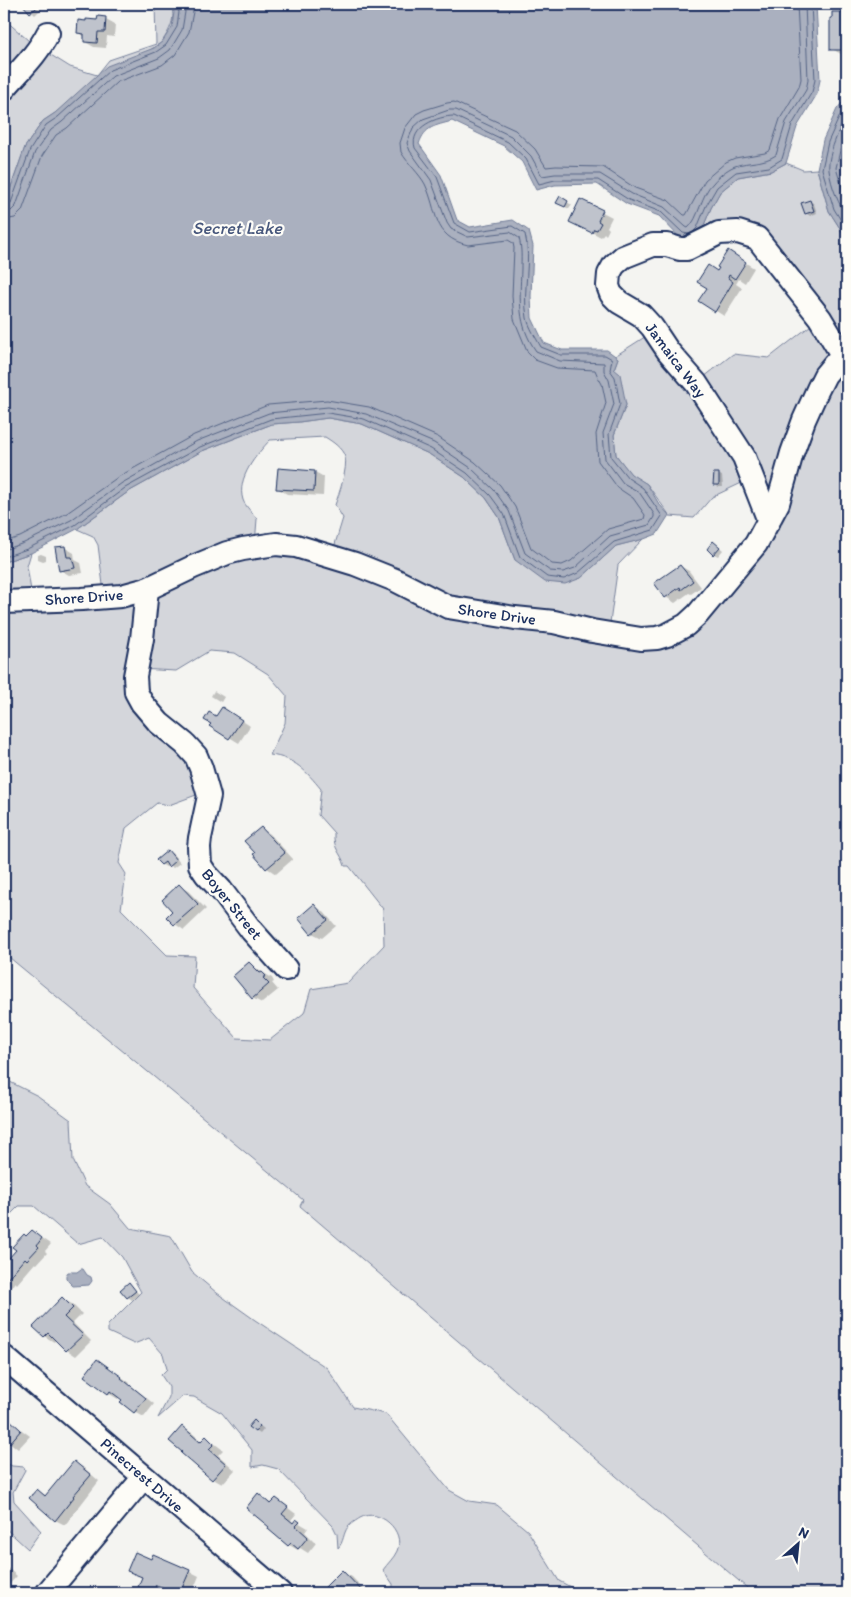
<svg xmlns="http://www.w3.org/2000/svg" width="851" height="1597" font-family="Itim,sans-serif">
  <rect width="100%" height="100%" fill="#f4f4f1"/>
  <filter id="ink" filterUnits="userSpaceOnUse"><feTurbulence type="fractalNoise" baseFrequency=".02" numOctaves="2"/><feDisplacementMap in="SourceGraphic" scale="10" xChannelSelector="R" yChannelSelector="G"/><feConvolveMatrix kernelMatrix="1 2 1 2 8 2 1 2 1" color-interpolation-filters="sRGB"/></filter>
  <g filter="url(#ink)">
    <g fill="#d4d6db" stroke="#78829c" fill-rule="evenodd">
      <path d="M155,4H171C176,19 170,29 162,42L43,121L25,147L4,207V19L37,48L38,47L70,67L97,75L109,60L156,44Z"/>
      <path d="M786,163L803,170L817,169L829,211L843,233L847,244V1593H753L300,1206L303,1200L4,953V562L31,553L27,566L32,597L104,593L98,545L93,536L77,529L128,492L202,451L272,424L299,422L328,418L362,424L429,454L464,477L486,498L499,517L515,560L581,578L616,546L643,539L618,565L609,630L672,631L765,529L750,479L712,497L694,518L670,516L647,484L631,475L616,455L614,435L626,405L614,369L618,358L615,356L651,333L699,381L733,354L769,358L815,322L765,245L702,230L711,208L720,192L738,177L771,171ZM325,437C333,442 342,448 345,457C348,468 339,494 335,505L343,518L332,554L255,544L257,519C253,513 245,506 243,500C236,478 257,454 270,440ZM209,651L235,653L268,674L287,696L285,723L270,755C295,758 306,771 321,789L318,815L334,833C333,850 341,852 345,866H349L383,909L384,945L348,983L311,989L304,1013L270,1040L237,1038L193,988L195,956L167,955L121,909L126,874L119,863L126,828L157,803L169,805L207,791L196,754L135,685L139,669L176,671Z"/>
      <path d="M4,1079L38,1096L71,1120L73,1160L85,1186L110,1204L130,1228L171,1236L192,1272L217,1293L255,1320L327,1368L353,1407L386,1414L449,1490L469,1501L497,1505L528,1531L559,1581L582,1593H393V1584L383,1570C387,1564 394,1558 397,1551C406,1531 379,1507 360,1518C357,1520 350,1524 348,1527C343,1533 344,1542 338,1548L337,1534L333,1526L278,1469L263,1465L252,1467V1450L222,1413L194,1397L183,1396L158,1418L169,1397V1387L161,1375L167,1369L163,1354L149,1338L134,1344L108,1332V1325L141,1292L122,1257L103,1237L78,1244L34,1206H19L4,1221Z"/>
      <polygon points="4,1462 12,1466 24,1467 25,1470 13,1492 14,1501 41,1531 28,1549 4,1527"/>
    </g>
    <g fill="#aab0bf" stroke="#717c98">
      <path d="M171,4H816L820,80L817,94L797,127L786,163L771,171L738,177L720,192L711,208L702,230L692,240L681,239L659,216L627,204L597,184L555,185L536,190L522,162L504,146L452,121C435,126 425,126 419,144L441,175L457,220L470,227L513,220L529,231L533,246L531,296L532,318L544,343L562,350H607L618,358L614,369L620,374L626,405L614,435L616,455L631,474L647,484L659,504L669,515L657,534L644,539L616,546L581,578L565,584L545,582L515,560L499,517L486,498L464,477L429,454L362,424L328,418L299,422L272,424L202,451L128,492L77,529L31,553L4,562V207L25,147L43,121L55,113L107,66L154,48L162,42L172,27L174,12Z"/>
      <polygon points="847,97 847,244 843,233 829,211 817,169 823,140 837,109"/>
      <polygon points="81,1269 83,1269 87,1275 91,1277 92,1281 89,1285 73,1286 66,1279 66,1275 68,1272 77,1272"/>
    </g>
    <g fill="#0003">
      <polygon points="23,4 47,4 35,15"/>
      <polygon points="144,4 156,5 154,10 143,6"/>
      <polygon points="833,13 847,13 847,54 841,54 832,49"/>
      <polygon points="99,18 106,19 115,24 114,37 107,36 106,48 94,47 85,42 85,37 78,33 99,22"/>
      <polygon points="560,198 572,205 569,209 558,203"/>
      <polygon points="581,201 612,217 607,227 609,229 606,235 604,233 601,237 580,226"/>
      <polygon points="810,201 814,204 817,213 810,216 806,213"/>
      <polygon points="728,252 754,268 745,283 739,279 736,284 742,288 724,316 700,301 720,268"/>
      <polygon points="315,472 324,477 323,496 287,494 277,488"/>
      <polygon points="718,474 722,476 723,487 719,487 715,485"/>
      <polygon points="717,545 723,550 718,556 714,554"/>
      <polygon points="64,547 74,553 75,560 81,563 83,573 69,575 60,570"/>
      <polygon points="41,554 46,556 46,560 43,561 38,559 38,555"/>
      <polygon points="680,566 689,571 701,587 691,594 689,593 675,603 666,597"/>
      <polygon points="214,691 224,697 221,702 211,696"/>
      <polygon points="232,714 250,726 239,743 211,726 217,718"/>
      <polygon points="261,828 270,834 293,859 276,874 267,868 255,854"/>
      <polygon points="168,852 173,854 180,863 173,868 169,865 166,867 161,864"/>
      <polygon points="179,886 188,891 206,909 184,930 175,924 168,917 174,911"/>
      <polygon points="314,906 323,911 336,926 322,938 312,933"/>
      <polygon points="249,964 272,978 274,982 272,983 278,990 262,1003 252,998"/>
      <polygon points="32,1231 51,1244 45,1251 47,1253 37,1264 35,1263 17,1284 15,1282 12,1286 4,1281 4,1255 10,1260"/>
      <polygon points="129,1284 139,1294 132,1300 128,1297"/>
      <polygon points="62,1299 72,1304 82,1314 73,1323 91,1341 76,1356 67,1350 56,1339 54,1342 44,1336"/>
      <polygon points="106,1366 130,1383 129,1384 154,1404 144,1417 135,1412 119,1396 118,1399 108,1393"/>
      <polygon points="4,1412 6,1414 4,1417 30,1436 18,1449 4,1438"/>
      <polygon points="258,1424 264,1429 260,1434 250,1427"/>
      <polygon points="183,1427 192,1433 202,1442 206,1437 223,1450 218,1455 235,1470 222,1484 213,1479 182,1453"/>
      <polygon points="75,1463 84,1468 99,1481 65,1525 55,1520 37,1490 47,1496"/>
      <polygon points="258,1495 272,1504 276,1499 296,1514 291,1520 294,1523 296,1521 308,1528 305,1532 316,1543 308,1553 300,1548 298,1550 289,1545"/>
      <polygon points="152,1560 189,1571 199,1576 192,1593 178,1593 166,1589 164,1593 152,1593 140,1587 143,1578 128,1570"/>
      <polygon points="4,1565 17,1576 6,1588 4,1587"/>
      <polygon points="342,1572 352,1577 367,1593 333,1593 327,1587"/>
    </g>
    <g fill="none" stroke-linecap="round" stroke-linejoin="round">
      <g stroke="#546385" stroke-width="1">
        <polyline points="847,105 842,111 828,142 822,169 834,209 847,230"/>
        <path d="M847,114C840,128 827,155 829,170C831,187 839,204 847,218"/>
        <polyline points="847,132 841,146 836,168 847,204"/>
        <polyline points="4,206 7,206 11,203 30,150 46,125 58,117 110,70 156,52 166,45 177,27 179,12 176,4"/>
        <polyline points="4,212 11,211 16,206 35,152 51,130 62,122 113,76 159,58 170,50 182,30 185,12 183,4"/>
        <polyline points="4,220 15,218 22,211 42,156 56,135 67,128 117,82 162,65 175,55 189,32 193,12 191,4"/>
        <polyline points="693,232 697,228 706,206 717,187 736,172 769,167 782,159 792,125 812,92 815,80 811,4"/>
        <path d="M4,542L20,537L67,513L118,477L194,435L268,405L327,400L369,407L438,437L475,462L500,485L515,507L531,548L552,564L562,565L571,561L608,529L644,519L645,515L633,498L618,488L598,461L596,434L606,403L602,384L598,377L595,370L557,368L535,360L528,353L514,319L512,296L514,248L513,243L508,240L468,245C432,237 438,211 425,184C419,173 408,164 401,152L400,143L405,128L416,114L424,110L447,103L454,102L515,130L535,149L546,167L556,166L603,167L635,188L668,200L684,215H686L705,180L726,162L735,158L765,153L770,150L780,119L799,87L801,79L797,4"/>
        <path d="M4,550L24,543L71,520L122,483L197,441L269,413L328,407L366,414L434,443L471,468L494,490L509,511L525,553L550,571L563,572L575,568L610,536L649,525L654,517V514L639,492L623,483L605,459L603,433L614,404L609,380L604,371V363L560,361L536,351C517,324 520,300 521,269C521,259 522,249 519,238L510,232L468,237L451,229L447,223L431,180L410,151L407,143L413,128L423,119L449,110H456L511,136L531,156L542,176L555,174H600L632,194L664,207L686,227L688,228C699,219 701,194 713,183C718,177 727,169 735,166C749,161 763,164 776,155L786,122L806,90L808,80L805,4"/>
        <path d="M4,557L27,549L75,525L125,488L200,447L271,419L328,413L364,419L431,449L467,473L490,495L504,514L520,557L547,577L564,579L578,573L614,542L653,530L662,516L643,488L628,478L611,457L609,434L620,404L615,377L610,370L612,359L605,355H561L541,347C536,338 529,327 527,318C522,290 532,261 525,234L512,226L470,232L454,223L437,177L415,148C409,127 438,116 454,116L508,142L526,159L539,184L555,180H598L629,200L661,212L683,233L689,234"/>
      </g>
    </g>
    <g fill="#bfc3cc" stroke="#1b2f5e">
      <polygon points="22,4 41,4 30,13"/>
      <polygon points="832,12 847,12 847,50 830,50 830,18 832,18"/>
      <polygon points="98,16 106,17 105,32 98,32 97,43 84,42 84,34 77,33 78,20 86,21 86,19 97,20"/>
      <polygon points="560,196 568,201 565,207 556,203"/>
      <polygon points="580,199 603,210 598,221 601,223 597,230 594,229 592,233 569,222"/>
      <polygon points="810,200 814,211 805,214 801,203"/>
      <polygon points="728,250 746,262 735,279 729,275 728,278 733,282 715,312 698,301 707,288 697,282 708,265 717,271 719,268 717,267"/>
      <polygon points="278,468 315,471 314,491 276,489"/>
      <polygon points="714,473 719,473 719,485 713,485"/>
      <polygon points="713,541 720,547 713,555 707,549"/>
      <polygon points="65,546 67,557 72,557 75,568 59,571 55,547"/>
      <polygon points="680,565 693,581 681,590 680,587 665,598 654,583"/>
      <polygon points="222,707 242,720 229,739 209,726 211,724 204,720 209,712 216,716"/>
      <polygon points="261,827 285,853 266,869 253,854 255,853 244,841"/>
      <polygon points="168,850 176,860 168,867 165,862 161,865 156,860"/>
      <polygon points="179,884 198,904 174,925 166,917 172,911 162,900"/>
      <polygon points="314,904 328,920 311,934 298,918"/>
      <polygon points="249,962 260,973 262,972 266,976 263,978 269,984 252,999 233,976"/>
      <polygon points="32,1230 42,1238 37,1245 39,1247 27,1260 25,1258 7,1279 5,1278 4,1279 4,1256 8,1259 16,1250 12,1247 24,1234 26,1236"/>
      <polygon points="129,1282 136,1291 127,1298 120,1290"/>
      <polygon points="62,1297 73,1308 64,1317 83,1335 66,1351 48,1333 44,1337 33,1327"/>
      <polygon points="97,1359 122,1377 121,1378 146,1398 134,1413 120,1402 122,1400 110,1391 108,1394 84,1376"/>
      <polygon points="4,1417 6,1419 8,1418 21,1430 9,1444 4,1440"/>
      <polygon points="254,1420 260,1426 255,1432 248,1427"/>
      <polygon points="182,1426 200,1442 206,1436 214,1444 209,1449 226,1464 212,1480 181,1453 182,1452 169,1441"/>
      <polygon points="74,1461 91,1475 73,1496 74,1497 55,1521 29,1498 37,1489 45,1496"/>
      <polygon points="258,1493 270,1504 276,1498 288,1507 282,1514 293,1523 296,1519 300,1522 296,1526 308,1537 298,1549 291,1543 288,1546 268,1529 269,1527 246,1508"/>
      <polygon points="135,1552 151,1559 153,1554 190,1570 180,1593 156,1585 153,1593 138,1587 142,1577 127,1571"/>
      <polygon points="342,1570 364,1593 331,1593 325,1587"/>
    </g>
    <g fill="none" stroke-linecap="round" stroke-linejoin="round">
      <g stroke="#1b2f5e" stroke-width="26">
        <g id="minor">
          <path d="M4,89C19,71 37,55 48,33"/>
          <polyline points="769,521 744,457 696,383 668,351 652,327 641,315 619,302 611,294 608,286 609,274 614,265 623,257 653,245 667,245 680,249 687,249 719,233 738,232 757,238 820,318 844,358"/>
          <polyline points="147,589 142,639 135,676 136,692 142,703 159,723 185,744 196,756 201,768 209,796 200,838 199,847 200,865 206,874 221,890 252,931 286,969"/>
          <polyline points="4,602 82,599 121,596 147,589 193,567 227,553 243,549 276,544 296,546 355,564 395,580 448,607 515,618 554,622 592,631 641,639 657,638 667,635 686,625 698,614 756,544 778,503 792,453 804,420 818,389 825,375 835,363 847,355"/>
          <polyline points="4,1357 280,1593"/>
          <polyline points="47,1593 144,1477"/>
        </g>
      </g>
      <use href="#minor" stroke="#fdfcf7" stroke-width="22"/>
    </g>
  </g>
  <g text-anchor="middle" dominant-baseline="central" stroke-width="4.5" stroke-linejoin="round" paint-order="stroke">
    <g font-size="16" fill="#1b2f5e" stroke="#fdfcf7">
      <text transform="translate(676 360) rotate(53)">Jamaica Way</text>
      <text transform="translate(84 597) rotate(-4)">Shore Drive</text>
      <text transform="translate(497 614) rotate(8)">Shore Drive</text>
      <text transform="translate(232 904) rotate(51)">Boyer Street</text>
      <text transform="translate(142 1475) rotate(41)">Pinecrest Drive</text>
    </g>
    <g font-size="18" font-style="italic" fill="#46567b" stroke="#fdfcf7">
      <text x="237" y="228">Secret Lake</text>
    </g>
  </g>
  <rect width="851" height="1597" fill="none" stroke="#fdfcf7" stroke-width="20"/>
  <rect x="10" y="10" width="831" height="1577" fill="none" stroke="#1b2f5e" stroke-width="2" filter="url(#ink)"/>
  <g transform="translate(798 1544) rotate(27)" stroke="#fdfcf7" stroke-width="4" paint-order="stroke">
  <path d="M0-4L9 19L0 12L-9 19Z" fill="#1b2f5e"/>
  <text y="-8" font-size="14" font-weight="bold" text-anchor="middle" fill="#1b2f5e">N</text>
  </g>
</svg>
